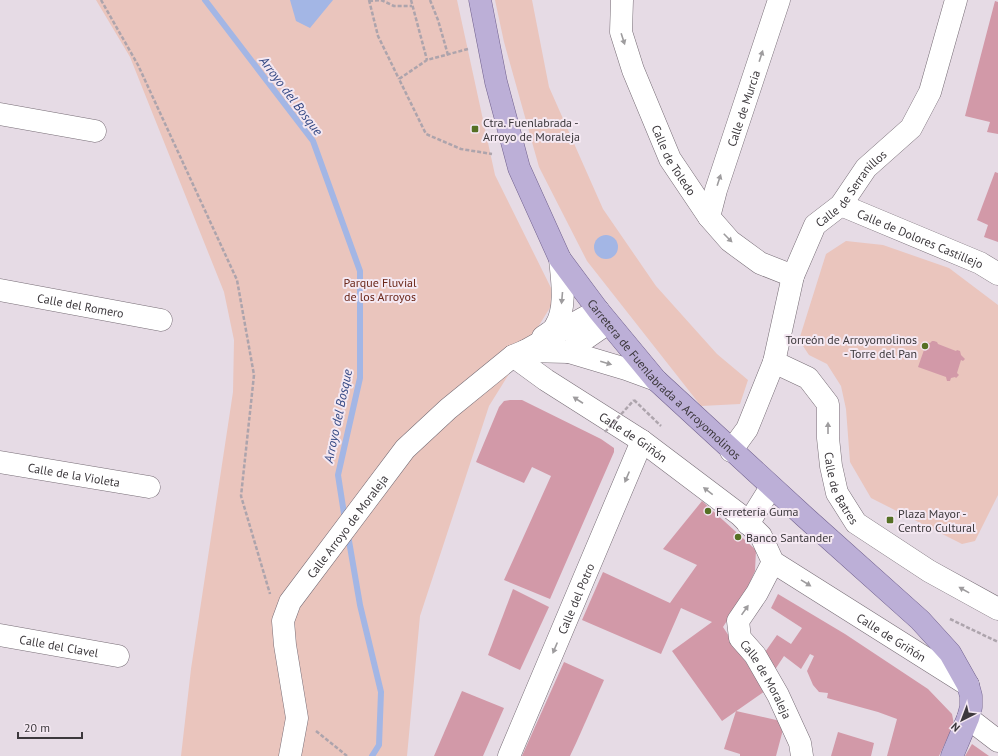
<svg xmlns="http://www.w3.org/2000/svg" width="998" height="756" font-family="'PT Sans',sans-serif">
  <rect width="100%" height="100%" fill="#e6dbe5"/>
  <g fill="#eac5bd">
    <polygon points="96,0 457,0 495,175 556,298 489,406 420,616 407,756 181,756 191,669 233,392 234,340 224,292 130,57"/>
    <polygon points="495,0 532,0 549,87 603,209 656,286 717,354 748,380 740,404 701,406 587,261 539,167 504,42"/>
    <polygon points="846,241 883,245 949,268 998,305 998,495 975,541 962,544 871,498 850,462 846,409 841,386 827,364 809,355 799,340 826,254"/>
  </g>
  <g fill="#a3b6e5">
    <polygon points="290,0 333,0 310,28 296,21"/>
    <circle cx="606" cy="247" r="12"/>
  </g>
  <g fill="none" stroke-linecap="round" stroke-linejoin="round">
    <g stroke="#a3b6e5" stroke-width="6">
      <polyline points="205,0 313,141 360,271 360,378 338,475 345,520"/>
      <polyline points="348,535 360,605 381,692 379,745 372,756"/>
    </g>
  </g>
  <g fill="#d299a8">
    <polygon points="995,1 998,2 998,134 987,132 990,122 965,116"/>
    <polygon points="995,172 998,173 998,242 984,237 988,225 977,220"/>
    <polygon points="932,341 934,341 937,342 938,344 956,351 957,350 960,351 961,355 965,359 963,361 961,360 957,373 959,375 956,378 955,377 951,378 950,381 947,381 946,377 918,367 925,347 923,345 926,342 930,343"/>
    <polygon points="510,400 522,400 601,439 614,448 614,452 550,599 504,580 551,476 532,467 524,483 476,462 499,407 504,401"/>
    <polygon points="702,501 756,550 755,571 746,591 723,627 765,691 722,721 672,651 712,622 681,608 661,654 582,620 603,572 670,603 697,565 663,549"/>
    <polygon points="513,589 549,607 520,670 488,655"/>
    <polygon points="778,594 845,634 928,689 952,714 954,724 939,756 887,756 897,719 878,712 827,698 828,693 819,692 813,685 807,671 814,656 810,654 801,669 784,656 774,671 763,655 777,635 791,644 802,628 771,608"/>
    <polygon points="564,662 604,680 577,741 570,756 522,756"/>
    <polygon points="462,691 504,708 483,756 434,756"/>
    <polygon points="736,711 785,722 776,756 740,756 740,754 724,749"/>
    <polygon points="838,732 874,743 871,756 831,756"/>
    <polygon points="972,744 989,756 965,756"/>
  </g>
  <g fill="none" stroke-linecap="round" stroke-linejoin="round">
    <g stroke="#776d76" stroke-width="23">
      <g id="minor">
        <path id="s1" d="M622,0L621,32L633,70L670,159L709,217L730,241L760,263L793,276"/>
        <polyline points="0,114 95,131"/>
        <path id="s2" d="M841,205L980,263L998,274"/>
        <path id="s3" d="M709,217L716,190L779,0"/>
        <path id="s4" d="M0,290L161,320"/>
        <path d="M543,337C547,334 553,331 555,327C567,309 562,279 560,259"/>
        <polyline points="525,351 569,352 626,369 656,380"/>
        <polyline points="569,352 582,341 608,323"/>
        <path id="s5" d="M513,356L546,380L642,441L740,515L761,536L773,562L968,685"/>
        <path id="s6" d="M774,362L808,378L828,404V438L831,466L837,493L856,523L929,571L998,609"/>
        <path id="s7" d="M731,451L747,429L774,362L793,276L815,225L841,205L866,168L911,128L930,92L956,0"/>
        <path id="s8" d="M0,462L149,487"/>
        <polyline points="748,524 771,487"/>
        <path id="s9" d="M773,562L757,593L738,621L740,638L755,655L778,695L800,743L802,756"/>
        <path id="s10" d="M0,635L118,656"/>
        <polyline points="968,718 998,741"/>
        <path id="s11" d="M290,756L297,718L285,645L283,621L290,602L405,449L448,409L513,356L525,351L598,310"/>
        <path id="s12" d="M509,756L642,441"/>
      </g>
    </g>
    <g stroke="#72628f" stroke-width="23">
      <g id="major">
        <path id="s13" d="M480,0L496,82L519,168L560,259L598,310L656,380L806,518L920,620L950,653L968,685L971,696V707L968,718L952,756"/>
      </g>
    </g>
    <g stroke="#ada4ac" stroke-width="2.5" stroke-dasharray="4 2" stroke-linecap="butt">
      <polyline points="101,0 138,65 237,280 254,375 241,496 270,594"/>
      <polyline points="369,0 378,36 399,79"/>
      <polyline points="411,0 427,60"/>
      <polyline points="430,0 438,20 448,55"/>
      <polyline points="369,1 381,0 394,6 412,6"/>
      <polyline points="468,49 427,60 399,79 426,134 461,149 492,154"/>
      <polyline points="634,400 661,426"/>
      <polyline points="950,619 998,642"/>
      <polyline points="316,731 347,756"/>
    </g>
    <use href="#minor" stroke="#fff" stroke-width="22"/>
    <use href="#major" stroke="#bcafd7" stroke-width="22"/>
    <polyline stroke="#ada4ac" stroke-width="2.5" stroke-dasharray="4 2" stroke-linecap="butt" points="605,432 634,400"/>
  </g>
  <defs><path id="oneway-solid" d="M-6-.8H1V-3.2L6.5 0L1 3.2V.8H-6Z"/></defs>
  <g fill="#9e9c9e">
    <use href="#oneway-solid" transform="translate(623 39) rotate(72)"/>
    <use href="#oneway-solid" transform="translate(761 56) rotate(-72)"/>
    <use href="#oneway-solid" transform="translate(719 180) rotate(-72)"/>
    <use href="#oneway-solid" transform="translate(728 238) rotate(45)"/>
    <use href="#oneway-solid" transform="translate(562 298) rotate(95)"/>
    <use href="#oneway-solid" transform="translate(606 363) rotate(16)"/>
    <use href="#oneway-solid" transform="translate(578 400) rotate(-147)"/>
    <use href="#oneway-solid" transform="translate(828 428) rotate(-90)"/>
    <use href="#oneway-solid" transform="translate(627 477) rotate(113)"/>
    <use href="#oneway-solid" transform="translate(708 491) rotate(-142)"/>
    <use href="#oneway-solid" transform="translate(806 583) rotate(32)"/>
    <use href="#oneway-solid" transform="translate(964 590) rotate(-151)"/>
    <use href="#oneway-solid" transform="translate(745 610) rotate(-55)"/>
    <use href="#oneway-solid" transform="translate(555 648) rotate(113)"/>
  </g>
  <g fill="#557024" stroke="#f4e8f2" stroke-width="1.5">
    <rect x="471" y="125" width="8" height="8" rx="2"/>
    <circle cx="925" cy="346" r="4"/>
    <circle cx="708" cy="511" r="4"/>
    <rect x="886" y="516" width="8" height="8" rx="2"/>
    <circle cx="738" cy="537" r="4"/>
  </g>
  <g text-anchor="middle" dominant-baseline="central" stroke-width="4" stroke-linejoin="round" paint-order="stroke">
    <g font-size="12" fill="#3c383c" stroke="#f4e8f2">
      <text stroke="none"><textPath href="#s3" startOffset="114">Calle de Murcia</textPath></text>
      <text stroke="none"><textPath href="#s1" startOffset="171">Calle de Toledo</textPath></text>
      <text stroke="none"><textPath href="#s7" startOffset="295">Calle de Serranillos</textPath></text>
      <text stroke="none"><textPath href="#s2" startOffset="86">Calle de Dolores Castillejo</textPath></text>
      <text stroke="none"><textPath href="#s4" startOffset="82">Calle del Romero</textPath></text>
      <text stroke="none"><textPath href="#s13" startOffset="432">Carretera de Fuenlabrada a Arroyomolinos</textPath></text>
      <text stroke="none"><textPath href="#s5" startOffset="145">Calle de Griñón</textPath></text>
      <text stroke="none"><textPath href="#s8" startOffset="75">Calle de la Violeta</textPath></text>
      <text stroke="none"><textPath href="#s6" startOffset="157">Calle de Batres</textPath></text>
      <text stroke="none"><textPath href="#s11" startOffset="252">Calle Arroyo de Moraleja</textPath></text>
      <text stroke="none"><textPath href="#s12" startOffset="171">Calle del Potro</textPath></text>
      <text stroke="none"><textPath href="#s5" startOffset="476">Calle de Griñón</textPath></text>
      <text stroke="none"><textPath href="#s10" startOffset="60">Calle del Clavel</textPath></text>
      <text stroke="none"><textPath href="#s9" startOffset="135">Calle de Moraleja</textPath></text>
    </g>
    <g font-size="12" fill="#3c383c" stroke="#f4e8f2" text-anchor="start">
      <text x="483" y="122">Ctra. Fuenlabrada -<tspan x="483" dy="14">Arroyo de Moraleja</tspan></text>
      <text x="917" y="339" text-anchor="end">Torreón de Arroyomolinos<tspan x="917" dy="14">- Torre del Pan</tspan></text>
      <text x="716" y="511">Ferretería Guma</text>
      <text x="898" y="513">Plaza Mayor -<tspan x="898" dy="14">Centro Cultural</tspan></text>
      <text x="746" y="537">Banco Santander</text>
    </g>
    <g font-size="12" fill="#6a2618" stroke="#f4e8f2">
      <text x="380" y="282">Parque Fluvial<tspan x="380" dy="14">de los Arroyos</tspan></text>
    </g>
    <g font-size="13" font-style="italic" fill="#354984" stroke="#f4e8f2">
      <text transform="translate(291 96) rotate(53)">Arroyo del Bosque</text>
      <text transform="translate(338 416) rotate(-78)">Arroyo del Bosque</text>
    </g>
  </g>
  <g transform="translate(962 720) rotate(222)" stroke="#f4e8f2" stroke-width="3" paint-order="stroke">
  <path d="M0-3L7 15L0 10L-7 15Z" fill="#3c383c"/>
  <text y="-6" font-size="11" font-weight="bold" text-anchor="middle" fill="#3c383c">N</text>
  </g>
  <path d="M18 732v6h64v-6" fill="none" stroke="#3c383c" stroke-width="2"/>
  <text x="24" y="732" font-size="12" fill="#3c383c" stroke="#f4e8f2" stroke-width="3" paint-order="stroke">20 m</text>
</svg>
